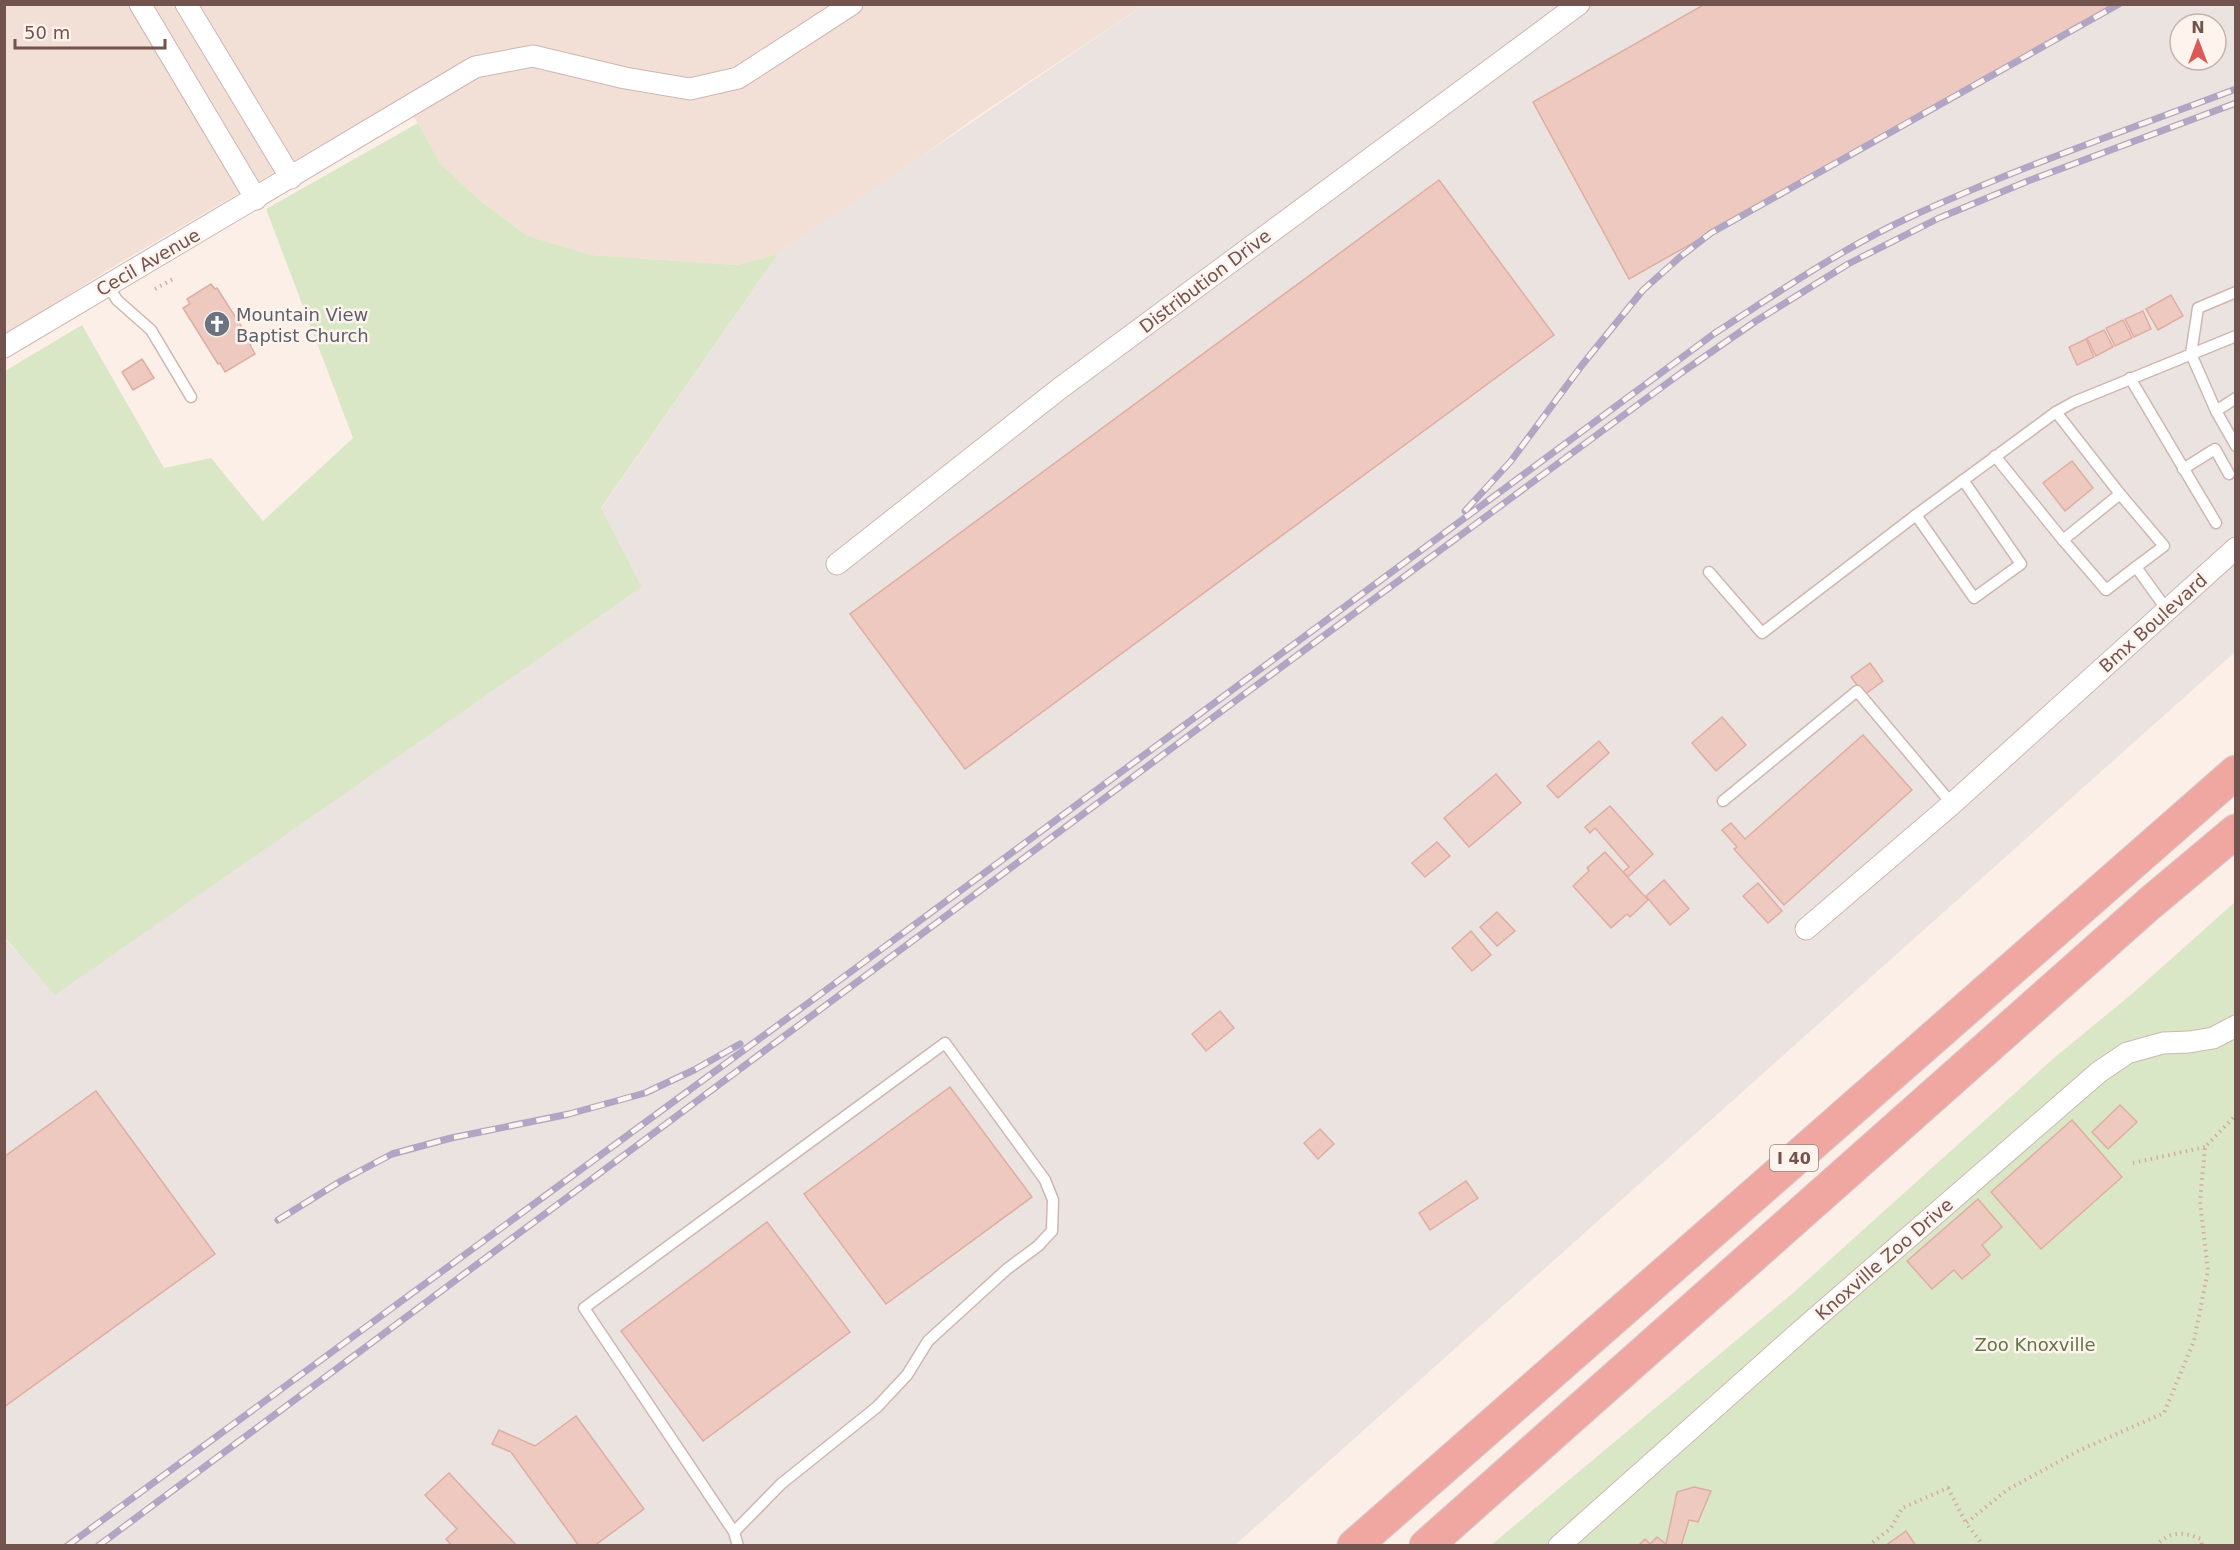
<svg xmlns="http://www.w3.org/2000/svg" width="2240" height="1550" font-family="'DejaVu Sans',sans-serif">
  <rect width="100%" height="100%" fill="#fbefe7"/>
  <polygon fill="#f2dfd6" points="5,5 1144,5 976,117 886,182 778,254 737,265 592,255 528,236 478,199 440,163 403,97 109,269 5,336"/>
  <path fill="#ebe3e0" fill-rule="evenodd" d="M1144,5H2235V652L1235,1545H5L4,938L55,994L642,587L601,509L778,254ZM2180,24H2216V60H2180Z"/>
  <g fill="#dae7c6">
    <polygon points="418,123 440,163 478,199 528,236 592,255 737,265 778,254 601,508 642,587 55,995 5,938 5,371 82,325 164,468 211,458 263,521 353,438 266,209"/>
    <polygon points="2235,902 2235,1545 1490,1546 1793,1293 2054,1058 2133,993"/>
  </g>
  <g fill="#eec9c0" stroke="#dfada2" stroke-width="1.5">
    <polygon points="1705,4 2106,4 2108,8 1629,279 1533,102"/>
    <polygon points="1439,180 1554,335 965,769 850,614"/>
    <polygon points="211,284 215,289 217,288 252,343 250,345 255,354 225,372 220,363 218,364 183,308 190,304 187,299"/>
    <polygon points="2171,295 2183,316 2158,330 2146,309"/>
    <polygon points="2143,311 2151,329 2134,337 2125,319"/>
    <polygon points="2123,320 2132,338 2115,346 2106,328"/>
    <polygon points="2104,330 2113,347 2096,356 2087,338"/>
    <polygon points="2086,339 2094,357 2077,365 2069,347"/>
    <polygon points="142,359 154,378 133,390 122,372"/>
    <polygon points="2072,461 2093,488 2065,511 2043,483"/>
    <polygon points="1870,663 1883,681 1864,695 1851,677"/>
    <polygon points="1722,717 1746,745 1716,771 1692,743"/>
    <polygon points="1863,735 1912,790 1784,905 1734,849 1737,847 1722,830 1731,823 1745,839"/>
    <polygon points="1599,741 1609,753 1558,798 1547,786"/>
    <polygon points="1496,774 1521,803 1469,847 1444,818"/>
    <polygon points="1610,806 1653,854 1628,877 1623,872 1629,867 1595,828 1590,833 1585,827"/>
    <polygon points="1437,842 1450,856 1425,877 1412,863"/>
    <polygon points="1605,852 1648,900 1630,917 1627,914 1611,928 1573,886 1589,871 1587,868"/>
    <polygon points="1664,880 1689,909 1670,925 1646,896"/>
    <polygon points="1758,883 1782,911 1768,923 1743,896"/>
    <polygon points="1497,912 1515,931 1497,946 1480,927"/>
    <polygon points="1471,931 1491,955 1472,971 1452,948"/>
    <polygon points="1220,1011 1234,1028 1206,1051 1192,1034"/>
    <polygon points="950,1087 1032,1197 886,1304 804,1194"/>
    <polygon points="96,1091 215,1254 4,1407 4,1157"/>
    <polygon points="2120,1105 2137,1122 2108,1149 2092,1132"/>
    <polygon points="2072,1120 2122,1177 2041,1249 1991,1192"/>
    <polygon points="1320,1129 1334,1144 1318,1159 1304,1143"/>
    <polygon points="1466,1181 1478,1198 1430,1230 1419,1213"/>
    <polygon points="1978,1199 2002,1227 1982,1245 1990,1255 1962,1279 1954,1270 1932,1289 1907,1261"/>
    <polygon points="767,1222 850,1332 703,1441 621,1331"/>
    <polygon points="576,1416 644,1509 594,1546 579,1546 511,1452 492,1444 499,1430 535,1446"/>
    <polygon points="449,1473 517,1546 452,1546 446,1539 457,1529 425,1495"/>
    <polygon points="1694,1487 1711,1491 1698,1522 1689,1520 1681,1546 1638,1546 1645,1539 1650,1544 1657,1537 1666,1544 1677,1492"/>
    <polygon points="1906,1531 1916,1546 1885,1546"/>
  </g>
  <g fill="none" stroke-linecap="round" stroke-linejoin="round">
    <g stroke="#ceb7b1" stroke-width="13">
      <g id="service">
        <polyline points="108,285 117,300 151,330 191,397"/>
        <polyline points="2130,378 2216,523"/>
        <polyline points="2236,398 2216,411 2236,446"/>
        <polyline points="2216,411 2191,354 2198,308 2236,292"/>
        <polyline points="2056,412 2074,402 2236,336"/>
        <polyline points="1995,456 2063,540"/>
        <polyline points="2183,469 2215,449 2229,474"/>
        <polyline points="2120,494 2063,540 2106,590 2136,567 2167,610"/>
        <polyline points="1916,515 1974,598 2021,564 1963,480"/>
        <polyline points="1709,572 1762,633 1916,515 2056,412 2120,494 2164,546 2136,567"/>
        <polyline points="1723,801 1857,691 1952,804"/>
        <polyline points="734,1532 781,1484 877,1407 907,1375 928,1341 1007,1269 1038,1246 1052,1231 1053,1200 1045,1180 945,1043 584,1308 734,1532 738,1546"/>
      </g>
    </g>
    <g stroke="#ceb7b1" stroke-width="23">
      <g id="minor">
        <polyline points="140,4 256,199"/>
        <polyline points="186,4 291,178"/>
        <polyline points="4,347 475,67 533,56 625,78 690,89 738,78 852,4"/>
        <polyline points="837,564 1059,389 1579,4"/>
        <polyline points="1806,929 1952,804 2236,548"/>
        <polyline points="1559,1546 1804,1328 2099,1072 2127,1053 2163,1043 2189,1042 2213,1038 2236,1026"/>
      </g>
    </g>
    <g stroke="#d5cbca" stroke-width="35">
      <g id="motorway">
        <polyline points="1354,1546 2236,772"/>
        <polyline points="1426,1546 2149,904 2236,831"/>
      </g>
    </g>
    <g stroke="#d3aca3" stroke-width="4" stroke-dasharray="1.5 4.5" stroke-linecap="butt">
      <polyline points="155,289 175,278"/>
      <polyline points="2133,1163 2205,1147"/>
      <polyline points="1868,1546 1891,1528 1902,1508 1948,1488 1966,1523"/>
      <polyline points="1984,1546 1966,1523 2007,1490 2078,1451 2164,1413 2194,1341 2208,1270 2200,1202 2205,1147 2236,1115"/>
      <path d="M2155,1546C2171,1531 2182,1531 2201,1539L2202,1546"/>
    </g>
    <use href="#service" stroke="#fff" stroke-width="10"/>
    <use href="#minor" stroke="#fff" stroke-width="21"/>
    <use href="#motorway" stroke="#f0a7a2" stroke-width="33"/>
    <g stroke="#b0a6c3" stroke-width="7">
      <g id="rail">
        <polyline points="1465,511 1511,461 1582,365 1643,290 1680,257 1711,233 2119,4"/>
        <polyline points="278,1220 341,1181 392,1154 451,1138 569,1114 645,1093 694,1070 740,1044"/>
        <path d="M67,1546L826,990L1715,333C1779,292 1841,249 1910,217C2016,168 2127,130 2236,89"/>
        <polyline points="98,1546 1242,696 1681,373 1756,321 1848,264 1939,218 2028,181 2236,103"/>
      </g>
    </g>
    <use href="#rail" stroke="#fef3ed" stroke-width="4.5" stroke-dasharray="14" stroke-linecap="butt"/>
  </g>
  <defs>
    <g id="church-disc" transform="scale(1.35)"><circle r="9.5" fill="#6b7280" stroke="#fef3ed"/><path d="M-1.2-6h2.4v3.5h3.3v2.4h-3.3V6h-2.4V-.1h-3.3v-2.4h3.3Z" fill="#fff"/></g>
  </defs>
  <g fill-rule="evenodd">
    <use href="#church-disc" x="217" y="324"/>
  </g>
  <g text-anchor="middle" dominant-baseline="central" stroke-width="5" stroke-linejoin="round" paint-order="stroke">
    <rect fill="#fef3ed" stroke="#9c837d" stroke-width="1.5" x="1770" y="1145" width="48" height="26" rx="4.5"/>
    <g font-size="16" font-weight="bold" fill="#72534d">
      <text x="1794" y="1158">I 40</text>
    </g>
    <g font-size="18" fill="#72534d" stroke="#fef3ed">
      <text transform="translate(148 262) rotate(-30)">Cecil Avenue</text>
      <text transform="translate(1205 281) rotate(-37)">Distribution Drive</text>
      <text transform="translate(2153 623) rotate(-42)">Bmx Boulevard</text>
      <text transform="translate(1884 1259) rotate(-41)">Knoxville Zoo Drive</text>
    </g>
    <g font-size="18" fill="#5b616d" stroke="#fef3ed" text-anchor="start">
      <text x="236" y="314">Mountain View<tspan x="236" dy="21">Baptist Church</tspan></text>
    </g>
    <g font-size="18" fill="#5e7746" stroke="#fef3ed">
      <text x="2035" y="1344">Zoo Knoxville</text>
    </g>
  </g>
  <rect width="2240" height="1550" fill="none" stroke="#72534d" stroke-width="12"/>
  <g transform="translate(2198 42)"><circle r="28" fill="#fef3ed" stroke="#c6b3ad" stroke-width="1.5"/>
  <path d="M0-4.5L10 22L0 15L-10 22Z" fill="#db5955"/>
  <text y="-9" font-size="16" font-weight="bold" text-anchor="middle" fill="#72534d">N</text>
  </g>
  <path d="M15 39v9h150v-9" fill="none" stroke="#72534d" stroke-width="3"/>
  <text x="24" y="39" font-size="18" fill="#72534d" stroke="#fef3ed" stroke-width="4.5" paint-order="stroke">50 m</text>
</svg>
